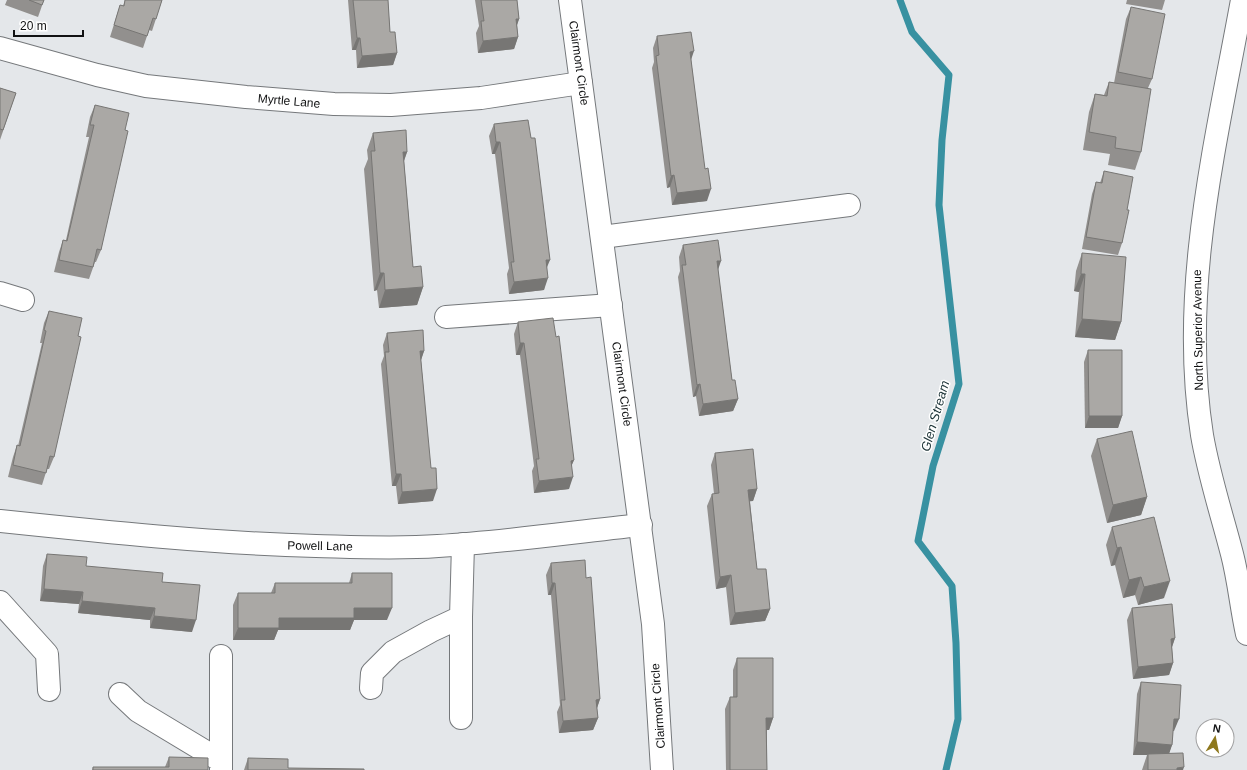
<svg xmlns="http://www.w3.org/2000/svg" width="1247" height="770" font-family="Helvetica,sans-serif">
  <rect width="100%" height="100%" fill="#e4e7ea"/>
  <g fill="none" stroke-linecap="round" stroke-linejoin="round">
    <polyline stroke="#3891a1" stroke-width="7" points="900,0 912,32 949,75 942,140 939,205 959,384 933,466 918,541 952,586 956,643 958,719 946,770"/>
    <g stroke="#75787b" stroke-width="24">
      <g id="minor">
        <polyline points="570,0 653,624 662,770"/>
        <path d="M1242,0C1216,143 1179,289 1202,435C1209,476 1222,515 1232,554C1239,581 1241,607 1247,634"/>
        <polyline points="0,48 97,75 146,86 246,97 334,104 391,105 481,98 581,83"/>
        <polyline points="602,237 849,205"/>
        <polyline points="0,293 23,300"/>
        <polyline points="446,317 611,305"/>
        <path d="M0,521C105,532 210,543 316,546C356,547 398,549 438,546C506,542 573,532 641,525"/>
        <polyline points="0,602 47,654 49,690"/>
        <polyline points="221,656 221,761"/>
        <polyline points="371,688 372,673 393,652 431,631 461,617 463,544"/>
        <polyline points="120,694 138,711 221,761 221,770"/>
        <polyline points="461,718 461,617"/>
      </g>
    </g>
    <use href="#minor" stroke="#fff" stroke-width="22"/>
  </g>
  <g fill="#92908e">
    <polygon points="7,0 44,0 38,17 5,5"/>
    <polygon points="125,0 162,0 152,31 149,30 143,48 110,37 120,5 123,6"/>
    <polygon points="348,0 388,0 390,32 397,53 393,65 357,68 356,50 352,50"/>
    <polygon points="475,0 517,0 519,19 517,25 518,37 514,49 478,53 476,33 479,26"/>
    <polygon points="1127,0 1165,0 1162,10 1126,4"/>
    <polygon points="1131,7 1152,79 1148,88 1141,152 1135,170 1108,165 1110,154 1083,150 1089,112 1095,94 1104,95 1109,82 1114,83 1126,19"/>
    <polygon points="657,36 691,59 707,201 672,205 670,187 667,188 652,68 654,62 653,48"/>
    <polygon points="0,88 16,93 0,140"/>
    <polygon points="95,105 125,130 101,250 96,262 95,262 89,279 54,272 59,252 63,240 66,240 89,137 86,137 90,117"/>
    <polygon points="494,124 547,268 544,290 509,294 507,274 509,268 495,154 492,154 489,136"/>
    <polygon points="373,133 407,152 404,161 413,267 423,287 417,305 379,308 377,290 374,291 364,169 368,159 367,150"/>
    <polygon points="1104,171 1127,210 1122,243 1118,255 1082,249 1092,194 1096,182 1100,183"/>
    <polygon points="683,245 718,270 732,380 738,399 733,411 699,416 696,396 693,397 678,277 680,271 679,257"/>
    <polygon points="1082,253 1121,322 1115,340 1075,337 1079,292 1074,291 1076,271"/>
    <polygon points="49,311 78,336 54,457 49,469 47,469 42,485 8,477 13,457 17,445 18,446 42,343 40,343 44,323"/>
    <polygon points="518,322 556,337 574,460 571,466 569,489 534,493 532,471 534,466 520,355 516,355 514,334"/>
    <polygon points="387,333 424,351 421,360 433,501 398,504 396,486 392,486 381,364 384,356 383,345"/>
    <polygon points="1088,350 1122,416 1118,428 1085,428 1084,362"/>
    <polygon points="1097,439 1147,497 1141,515 1107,523 1091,456"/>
    <polygon points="715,453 757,489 753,501 750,501 757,569 770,609 765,621 730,625 726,587 716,589 707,506 712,494 714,494 711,465"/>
    <polygon points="1112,527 1164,598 1138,605 1135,595 1123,598 1115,565 1111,566 1106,545"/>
    <polygon points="47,554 86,566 162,582 192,632 150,628 150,620 78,613 79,604 40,601 43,566"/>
    <polygon points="551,563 586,578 600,699 597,708 598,718 593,730 559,733 557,712 560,705 551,595 548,595 546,575"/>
    <polygon points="352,573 387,620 354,620 350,630 278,630 274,640 233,640 233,605 238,593 271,593 275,583 349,583"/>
    <polygon points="1132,608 1175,638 1172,647 1173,663 1169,675 1133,679 1127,620"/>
    <polygon points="737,658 773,718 769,730 767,730 767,770 726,770 725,709 730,697 733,697 733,670"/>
    <polygon points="1141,682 1174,731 1173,731 1172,745 1169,753 1183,770 1142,770 1147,755 1133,755 1137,694"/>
    <polygon points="169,757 208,770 92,770 93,767 165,767"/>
    <polygon points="248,758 288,768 364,770 244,770"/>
  </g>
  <g fill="#777674">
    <polygon points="516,19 519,19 515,31"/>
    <polygon points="518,37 514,49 478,53 483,41"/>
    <polygon points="357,38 360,38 356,50 352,50"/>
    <polygon points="694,51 690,63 690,52"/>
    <polygon points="397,53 393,65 357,68 362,56"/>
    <polygon points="496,142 500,142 495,154 492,154"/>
    <polygon points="403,152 407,152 401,169"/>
    <polygon points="674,175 670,187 667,188 671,176"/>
    <polygon points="711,189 707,201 672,205 677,193"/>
    <polygon points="546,260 550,260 545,272"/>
    <polygon points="717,261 721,261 717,273"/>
    <polygon points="380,273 384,273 377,290 374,291"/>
    <polygon points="1081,274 1085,274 1079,292 1074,291"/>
    <polygon points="548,278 544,290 509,294 514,282"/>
    <polygon points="423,287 417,305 379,308 385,290"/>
    <polygon points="1082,319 1121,322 1115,340 1075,337"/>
    <polygon points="520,343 524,343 520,355 516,355"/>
    <polygon points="420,351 424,351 420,363"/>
    <polygon points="700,384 696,396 693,397 697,385"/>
    <polygon points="738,399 733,411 699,416 703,404"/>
    <polygon points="1089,416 1122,416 1118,428 1085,428"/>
    <polygon points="574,460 569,472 571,461"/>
    <polygon points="396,474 401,474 396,486 392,486"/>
    <polygon points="573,477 569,489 534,493 539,481"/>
    <polygon points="437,489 433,501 398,504 402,492"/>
    <polygon points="757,489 753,501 744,502 748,490"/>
    <polygon points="1147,497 1141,515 1107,523 1113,505"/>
    <polygon points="1121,547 1115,565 1111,566 1117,548"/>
    <polygon points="731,575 726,587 716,589 720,577"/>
    <polygon points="1141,577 1135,595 1123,598 1129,580"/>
    <polygon points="1170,581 1164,598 1138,605 1144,587"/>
    <polygon points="552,583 555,583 551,595 548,595"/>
    <polygon points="44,589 83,592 79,604 40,601"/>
    <polygon points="82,601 155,608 150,620 78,613"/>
    <polygon points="354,608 392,608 387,620 354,620 350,630 278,630 274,640 233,640 238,628 279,618"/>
    <polygon points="770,609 765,621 730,625 735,613"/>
    <polygon points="154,616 196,620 192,632 150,628"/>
    <polygon points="1175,638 1171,650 1171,639"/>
    <polygon points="1173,663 1169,675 1133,679 1138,667"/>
    <polygon points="600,699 596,711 596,700"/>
    <polygon points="598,718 593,730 559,733 563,721"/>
    <polygon points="766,718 773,718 769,730 762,730"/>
    <polygon points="1174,719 1179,719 1174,731 1170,731"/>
    <polygon points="1137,742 1172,745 1168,757 1148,754 1147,755 1133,755"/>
    <polygon points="1184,767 1183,770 1176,770 1177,768"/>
  </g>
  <g fill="#aaa8a5" stroke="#777674">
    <polygon points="29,0 44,0 42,5"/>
    <polygon points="125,0 162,0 156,19 153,18 147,36 114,25 120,5 124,6"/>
    <polygon points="353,0 388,0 390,32 395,32 397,53 362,56 360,38 357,38"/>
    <polygon points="481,0 517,0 519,19 516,19 518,37 483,41 481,21 484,21"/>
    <polygon points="1131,7 1165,14 1152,79 1118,72"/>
    <polygon points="691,32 694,51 690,52 705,169 708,168 711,189 677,193 674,175 671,176 656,56 659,55 657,36"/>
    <polygon points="1109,82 1151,89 1141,152 1115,148 1116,137 1089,132 1095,94 1107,96"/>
    <polygon points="0,88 16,93 3,130 0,129"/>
    <polygon points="95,105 129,113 125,130 128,131 101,250 97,249 93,267 59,260 63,240 67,241 94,125 90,125"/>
    <polygon points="528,120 531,138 535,138 550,260 546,260 548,278 514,282 511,262 514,262 500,142 496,142 494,124"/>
    <polygon points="406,130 407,152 403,152 413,267 421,266 423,287 385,290 384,273 380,273 371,151 375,151 373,133"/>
    <polygon points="1104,171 1133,177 1127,210 1129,210 1122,243 1086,237 1096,182 1102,183"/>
    <polygon points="718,240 721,261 717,261 732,380 735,380 738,399 703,404 700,384 697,385 683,272 682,265 686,265 683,245"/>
    <polygon points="1082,253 1126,257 1121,322 1082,319 1085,274 1081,274"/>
    <polygon points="49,311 82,318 78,336 81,337 54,457 50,456 46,473 13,465 17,445 20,446 46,331 44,330"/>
    <polygon points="553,318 556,337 559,336 574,460 571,461 573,477 539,481 536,459 539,459 524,343 520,343 518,322"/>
    <polygon points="423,330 424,351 420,351 431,468 436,468 437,489 402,492 401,474 396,474 385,352 389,352 387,333"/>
    <polygon points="1088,350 1122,350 1122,416 1089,416"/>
    <polygon points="1132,431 1147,497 1113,505 1097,439"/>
    <polygon points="753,449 757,489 748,490 757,569 766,569 770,609 735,613 731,575 720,577 712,494 719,493 715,453"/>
    <polygon points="1154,517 1170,581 1144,587 1141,577 1129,580 1121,547 1117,548 1112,527"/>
    <polygon points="47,554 87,557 86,566 163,573 162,582 200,585 196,620 154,616 155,608 82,601 83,592 44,589"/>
    <polygon points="585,560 586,578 591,577 600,699 596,700 598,718 563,721 561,700 565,700 555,583 552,583 551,563"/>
    <polygon points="352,573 392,573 392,608 354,608 354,618 279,618 279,628 238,628 238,593 275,593 275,583 352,583"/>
    <polygon points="1172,604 1175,638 1171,639 1173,663 1138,667 1132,608"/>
    <polygon points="737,658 773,658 773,718 766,718 767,770 730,770 730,697 737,697"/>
    <polygon points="1141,682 1181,685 1179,719 1174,719 1172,745 1137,742"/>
    <polygon points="1183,753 1184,767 1177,768 1177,770 1148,770 1148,754"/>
    <polygon points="169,757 208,758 208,770 93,770 93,767 169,767"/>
    <polygon points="248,758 288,759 288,768 364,769 364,770 248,770"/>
  </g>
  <g text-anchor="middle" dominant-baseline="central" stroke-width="3" stroke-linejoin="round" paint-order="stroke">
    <g font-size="12" fill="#111213" stroke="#fff">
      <text transform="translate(579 63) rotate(82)">Clairmont Circle</text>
      <text transform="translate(289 101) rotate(5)">Myrtle Lane</text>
      <text transform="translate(1198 330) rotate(-91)">North Superior Avenue</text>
      <text transform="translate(622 384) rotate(82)">Clairmont Circle</text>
      <text transform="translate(320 546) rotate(1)">Powell Lane</text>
      <text transform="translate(658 706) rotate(-94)">Clairmont Circle</text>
    </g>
    <g font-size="13" font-style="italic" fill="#20363a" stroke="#fff">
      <text transform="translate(935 416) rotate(-74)">Glen Stream</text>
    </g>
  </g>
  <g transform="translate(1215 738) rotate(10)"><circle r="19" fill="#ffffff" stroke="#a0a0a1"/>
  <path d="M0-3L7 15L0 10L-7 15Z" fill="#8e781d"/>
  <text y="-6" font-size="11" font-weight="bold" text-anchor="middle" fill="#111213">N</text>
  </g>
  <path d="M14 30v6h69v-6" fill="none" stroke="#111213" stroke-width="2"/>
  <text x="20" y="30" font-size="12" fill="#111213" stroke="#ffffff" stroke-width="3" paint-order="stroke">20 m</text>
</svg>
